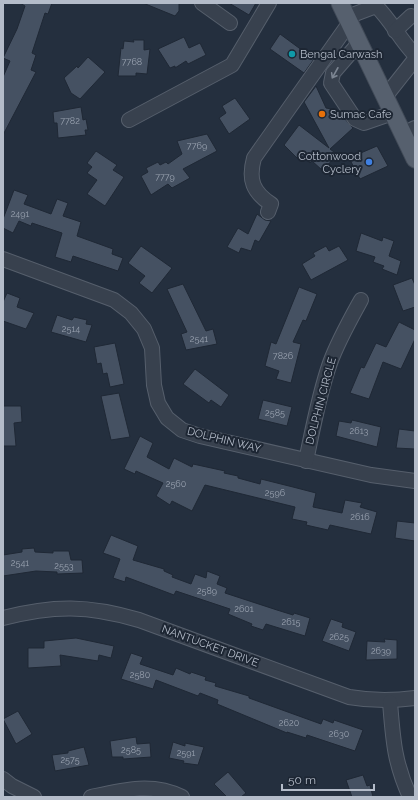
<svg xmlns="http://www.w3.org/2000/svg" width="418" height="800" font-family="Raleway,sans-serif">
  <rect width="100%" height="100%" fill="#242f3e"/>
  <g fill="#455162" stroke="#1f2835">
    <polygon points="20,3 52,3 48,14 45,13 32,53 36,55 31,70 36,72 3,135 3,77 10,61 3,58 17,29 25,6"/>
    <polygon points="143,3 179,3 179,11 175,16"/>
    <polygon points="229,3 256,3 249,15"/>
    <polygon points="280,34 314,59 304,73 270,49"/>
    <polygon points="184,37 189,48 200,43 206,55 188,64 186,61 175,68 175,66 170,68 158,49"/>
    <polygon points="133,40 144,40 144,50 150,49 147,74 136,73 136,76 118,76 121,48 123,49 124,41 134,42"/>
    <polygon points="88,57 105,72 80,99 71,93 64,78 77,66 78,68"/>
    <polygon points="316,86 326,108 337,110 353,128 330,149 338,155 322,170 312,161 310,163 302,156 299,160 284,145 299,125 329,148 304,102"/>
    <polygon points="235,98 250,119 229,134 219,118 226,113 222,106"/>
    <polygon points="81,107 83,120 86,119 88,130 85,130 86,135 58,138 57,123 54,123 53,112"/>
    <polygon points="207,134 217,151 183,169 190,178 172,188 168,184 151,195 141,176 148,172 146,168 158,162 160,165 166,162 168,164 182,154 177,141"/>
    <polygon points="377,146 388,166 360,179 349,158"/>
    <polygon points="96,151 117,165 113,170 124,177 105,206 87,194 97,180 87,173 92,167 87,163"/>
    <polygon points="14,190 28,195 24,204 51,214 57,199 68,203 63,216 81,222 77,236 113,249 112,254 123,258 118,271 73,256 71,262 55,257 62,233 32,223 31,226 19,221 13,233 3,228 3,219"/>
    <polygon points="257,214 265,220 271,221 259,242 255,240 251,251 241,248 239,253 227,247 238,228 248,234"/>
    <polygon points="361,233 382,241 383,237 394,241 389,256 401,261 397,275 382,269 384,266 373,262 375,257 356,251"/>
    <polygon points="141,246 172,268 152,293 139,283 145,276 128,263"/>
    <polygon points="326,246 329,251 339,246 348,260 311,280 302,264 315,256 313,253"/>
    <polygon points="412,278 415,285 415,307 403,311 393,285"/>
    <polygon points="183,284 206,331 213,329 217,344 186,350 181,334 187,332 167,289"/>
    <polygon points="299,287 317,294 306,321 303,320 293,342 301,344 291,383 276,379 279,371 265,366 271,342 276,344"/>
    <polygon points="7,293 20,298 17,307 34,313 26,329 3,321 3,302"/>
    <polygon points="57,315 72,320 74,317 87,320 86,324 92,325 86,342 51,332"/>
    <polygon points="399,322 415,330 415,339 401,369 383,362 369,399 350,393 361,367 364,368 376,343 386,347"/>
    <polygon points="115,343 124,384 110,387 107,373 103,374 101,363 97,364 94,347"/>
    <polygon points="195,369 229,395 221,407 211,400 209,403 183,384"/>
    <polygon points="119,393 130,437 111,440 101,396"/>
    <polygon points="263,400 292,407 287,426 258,419"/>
    <polygon points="3,406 21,406 22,422 14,423 16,446 3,446"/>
    <polygon points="352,420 381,427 377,447 336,436 339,421 351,423"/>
    <polygon points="399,429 415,431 415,449 396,448"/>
    <polygon points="140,436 153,443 147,457 169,469 174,458 192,467 193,464 225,471 224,473 238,476 238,478 260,484 261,479 293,487 316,493 313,507 342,513 345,500 362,503 360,507 377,512 371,534 330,525 328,530 306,525 307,522 292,519 295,507 205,485 192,511 172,501 170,505 156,496 163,483 136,471 135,474 124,469"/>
    <polygon points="397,521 415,523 415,541 395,538"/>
    <polygon points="111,535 138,546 133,560 164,569 164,571 173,575 172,577 191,584 195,574 206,578 207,571 220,576 217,584 227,588 225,593 277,610 293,615 294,613 310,618 305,636 266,624 263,630 251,626 252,624 228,614 230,609 176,591 174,595 126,577 125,582 113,578 120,559 103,553"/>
    <polygon points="34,548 35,552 53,553 53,551 69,551 71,560 82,560 83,573 57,574 57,572 36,571 3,576 3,555 22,552 22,549"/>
    <polygon points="331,619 343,623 342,627 356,632 349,651 322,641"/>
    <polygon points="76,638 114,646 111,658 99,655 98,661 60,655 61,666 28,668 28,648 44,648 44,641"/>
    <polygon points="384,639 397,640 397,659 366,660 367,641 385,642"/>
    <polygon points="131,653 143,657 140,664 173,675 176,668 190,674 191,672 206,677 205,680 216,683 215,686 249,696 249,698 321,724 323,719 333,723 334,720 363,730 355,751 307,735 306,738 287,732 287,733 217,704 218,700 200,693 198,696 156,680 153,689 121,679"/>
    <polygon points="18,711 32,734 16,744 3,719"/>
    <polygon points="136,737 137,744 150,743 151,757 123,759 123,757 112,757 110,741"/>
    <polygon points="173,742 185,746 185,743 204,747 198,765 183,763 184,761 169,758"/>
    <polygon points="84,747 89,765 55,771 52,755 68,753 68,751"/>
    <polygon points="228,772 246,793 241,797 227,797 214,784"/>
    <polygon points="363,775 367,786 370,785 373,797 352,797 346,780"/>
  </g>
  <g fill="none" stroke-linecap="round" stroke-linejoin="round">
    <g stroke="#565f6c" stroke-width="16">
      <g id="minor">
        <polyline points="202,3 230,23"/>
        <path d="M347,17L376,6C391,20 400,40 415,55"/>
        <polyline points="395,31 411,16"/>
        <polyline points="359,43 333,73 331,83 355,119 364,123 393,113"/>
        <polyline points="385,97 415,59"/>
        <polyline points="129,120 232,65 269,3"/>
        <polyline points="403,134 415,128"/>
        <path d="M268,212L271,204C253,192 248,180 254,158L350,22"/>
        <polyline points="3,259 114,300 131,313 144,329 152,348 154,385 158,403 167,418 182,430 200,436 371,475 415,481"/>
        <path d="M306,461C313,428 319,394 330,363C338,341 350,320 361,300"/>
        <path d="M3,618C54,605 88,605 139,620L349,697C372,701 392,701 415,698"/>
        <path d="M390,702C393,739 394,762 410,797"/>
        <polyline points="3,779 12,786 34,797"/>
        <path d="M91,797C122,790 152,782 182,797"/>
      </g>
    </g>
    <g stroke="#414a57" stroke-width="19">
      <polyline id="major" points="340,3 415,159"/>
    </g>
    <use href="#minor" stroke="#38414e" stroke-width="14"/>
    <use href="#major" stroke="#56606e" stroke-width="17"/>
  </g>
  <defs><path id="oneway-shaft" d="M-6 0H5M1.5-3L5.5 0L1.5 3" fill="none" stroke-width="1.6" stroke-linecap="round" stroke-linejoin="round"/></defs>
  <use stroke="#7c8592" href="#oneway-shaft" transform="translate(335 73) rotate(119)"/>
  <circle fill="#0f9aa8" stroke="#1d2633" stroke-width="1.5" cx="292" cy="54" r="4"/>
  <circle fill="#e8710a" stroke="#1d2633" stroke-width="1.5" cx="322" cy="114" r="4"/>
  <circle fill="#3f7fe0" stroke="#1d2633" stroke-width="1.5" cx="369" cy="162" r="4"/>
  <g text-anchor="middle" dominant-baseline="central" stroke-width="4" stroke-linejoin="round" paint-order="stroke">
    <g font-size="9" fill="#98a1af">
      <text x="132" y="62">7768</text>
      <text x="70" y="121">7782</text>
      <text x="197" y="146">7769</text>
      <text x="165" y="177">7779</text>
      <text x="20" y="214">2491</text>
      <text x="71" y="329">2514</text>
      <text x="199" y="339">2541</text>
      <text x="283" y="356">7826</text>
      <text x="275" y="413">2585</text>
      <text x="359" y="431">2613</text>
      <text x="176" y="484">2560</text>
      <text x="275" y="493">2596</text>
      <text x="360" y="517">2616</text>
      <text x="20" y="563">2541</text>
      <text x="64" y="566">2553</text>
      <text x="207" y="591">2589</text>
      <text x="244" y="609">2601</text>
      <text x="291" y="622">2615</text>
      <text x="339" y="637">2625</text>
      <text x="381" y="651">2639</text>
      <text x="140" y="675">2580</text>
      <text x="289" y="723">2620</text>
      <text x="339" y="734">2630</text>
      <text x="131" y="750">2585</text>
      <text x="186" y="753">2591</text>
      <text x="70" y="760">2575</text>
    </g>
    <g font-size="11" fill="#b4bcc9" stroke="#1d2633" text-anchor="start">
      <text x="300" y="54">Bengal Carwash</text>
      <text x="330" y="114">Sumac Cafe</text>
      <text x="361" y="156" text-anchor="end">Cottonwood<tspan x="361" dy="13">Cyclery</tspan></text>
    </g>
    <g font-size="11" fill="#b4bcc9" stroke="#1d2633">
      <text transform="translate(321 401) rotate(-75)">DOLPHIN CIRCLE</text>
      <text transform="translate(224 440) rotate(14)">DOLPHIN WAY</text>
      <text transform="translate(210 646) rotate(20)">NANTUCKET DRIVE</text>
    </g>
  </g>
  <rect width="418" height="800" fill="none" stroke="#b4bcc9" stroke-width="8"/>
  <path d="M282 784v6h92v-6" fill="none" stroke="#b4bcc9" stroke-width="2"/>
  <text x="288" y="784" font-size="12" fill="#b4bcc9" stroke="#1d2633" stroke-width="3" paint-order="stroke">50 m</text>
</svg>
